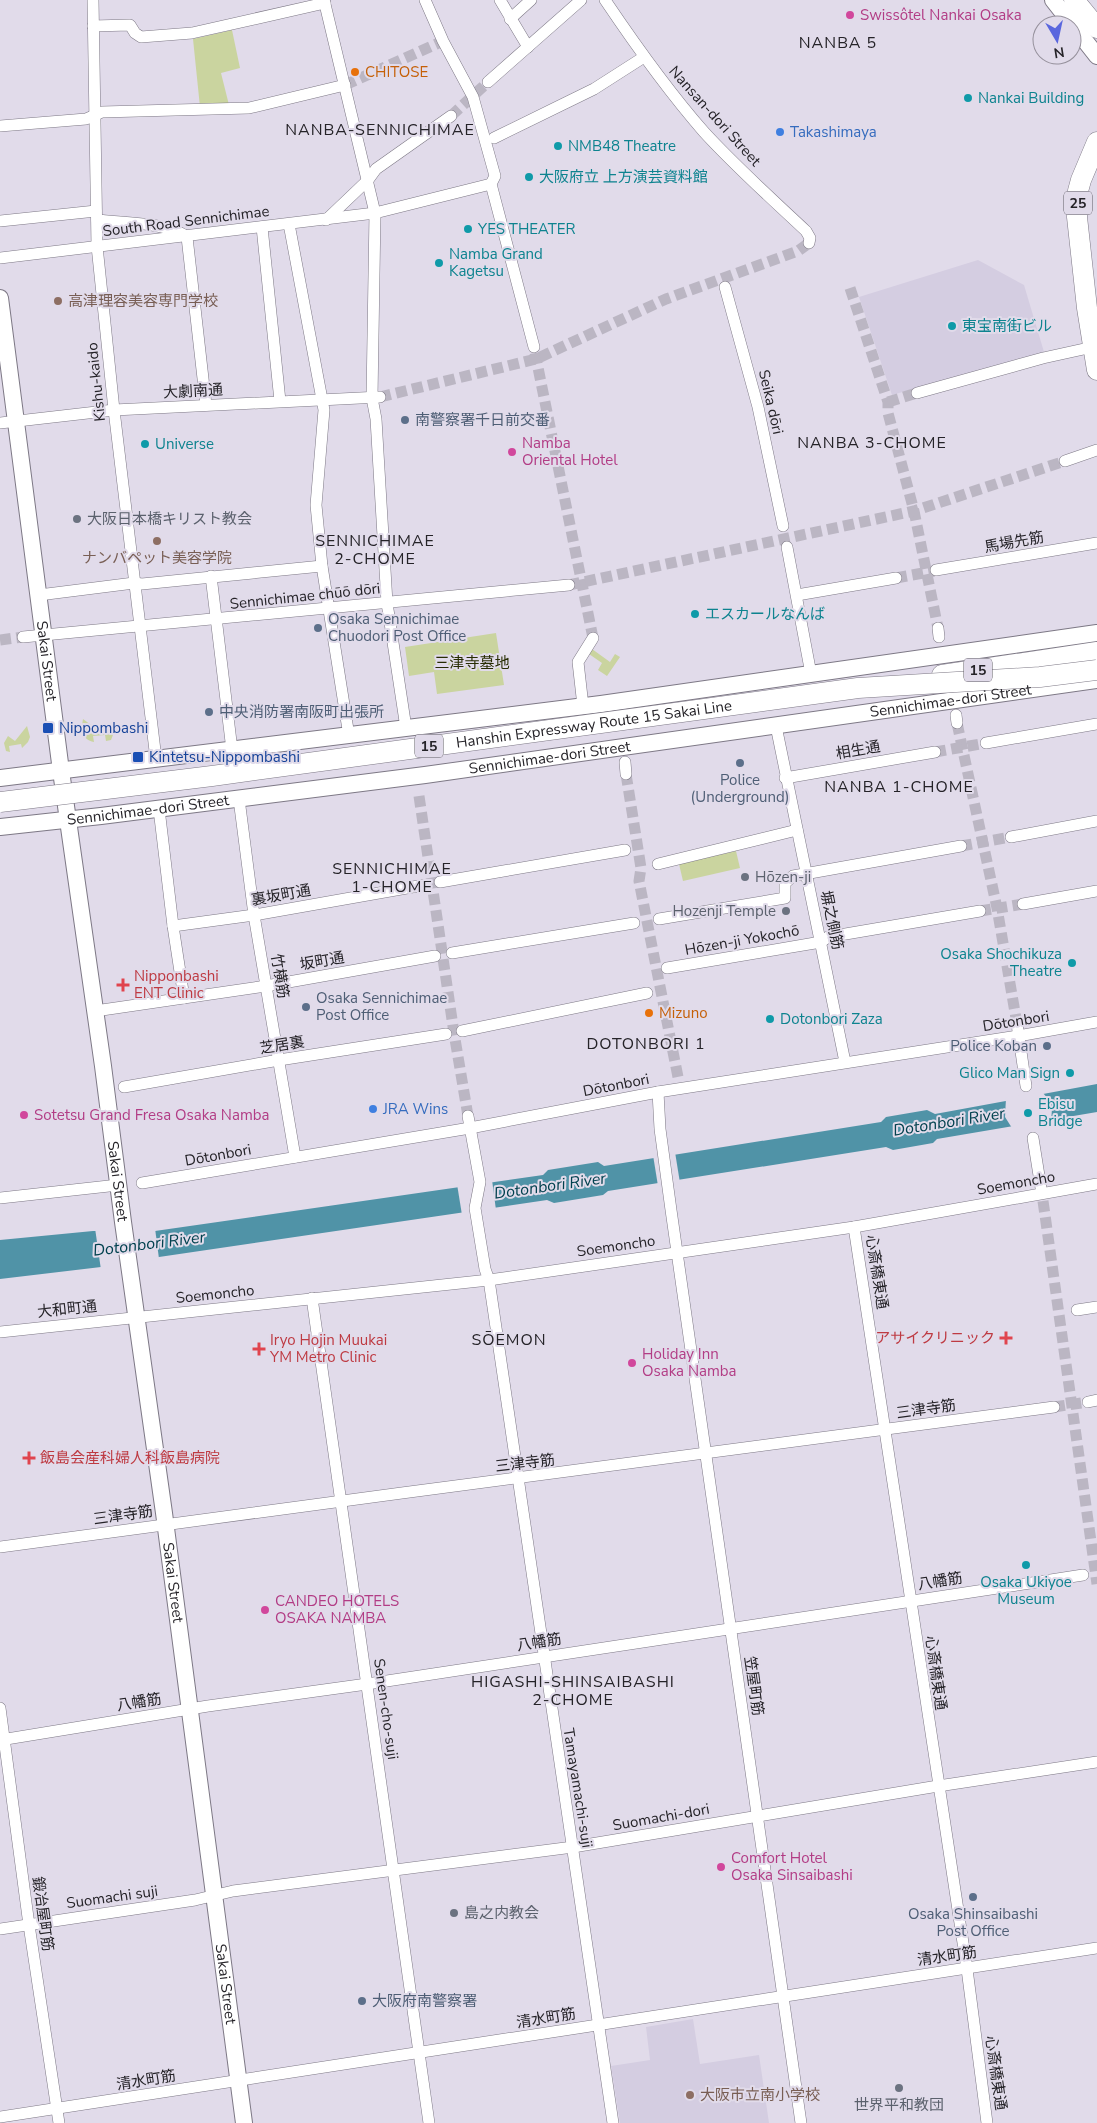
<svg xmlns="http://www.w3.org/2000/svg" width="1097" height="2123" font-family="'Nunito Sans','Noto Sans JP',sans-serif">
  <rect width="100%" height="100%" fill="#e1dbea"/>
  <g fill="#d4cde1">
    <polygon points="978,260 1024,285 1044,352 892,395 859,297"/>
    <polygon points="693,2019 700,2064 759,2055 769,2123 620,2123 611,2066 650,2060 646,2027"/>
  </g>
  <g fill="#cad49f">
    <polygon points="232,30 240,68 221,73 229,105 200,107 193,39"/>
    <polygon points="496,633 504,685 437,694 434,672 409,676 405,647"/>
    <polygon points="592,649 610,662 615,654 620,657 607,676 598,670 602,663 589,654"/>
    <path d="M83,719L99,731L104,725L114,732L111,740L106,741L105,735L93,736L94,742C82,740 81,729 83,719Z"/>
    <polygon points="27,726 30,737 28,742 22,748 21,744 9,746 10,752 6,751 4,743 8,736 15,741"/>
    <polygon points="736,851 740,868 683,881 679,864"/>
  </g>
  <polygon fill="#5093a7" points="1097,1084 1097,1112 937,1139 933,1143 893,1150 886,1147 608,1191 603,1195 554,1203 547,1200 159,1257 101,1267 0,1279 0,1240 93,1231 155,1231 543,1175 548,1170 598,1162 604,1166 881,1122 886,1117 927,1110 935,1114"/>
  <g fill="#e1dbea">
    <polygon points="1042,1092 1050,1101 1052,1108 1051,1123 1014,1130 1012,1128 1005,1117 1006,1098"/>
    <polygon points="675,1152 680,1183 658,1186 653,1155"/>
    <polygon points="492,1180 496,1210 462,1215 457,1184"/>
    <polygon points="95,1228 155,1228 159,1259 101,1270"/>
  </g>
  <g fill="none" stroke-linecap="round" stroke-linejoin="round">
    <g stroke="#bbb6c3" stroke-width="11" stroke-dasharray="11 5.5" stroke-linecap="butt">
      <polyline points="345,85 443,41"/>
      <polyline points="451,116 488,82"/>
      <polyline points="850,288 888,402 888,413 914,511 938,628"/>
      <polyline points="535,353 593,638"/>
      <polyline points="380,397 536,359 666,299 798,251 809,243"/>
      <polyline points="888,402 917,393"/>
      <polyline points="896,578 934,571"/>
      <polyline points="569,585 914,511 1065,461"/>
      <polyline points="0,640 23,637"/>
      <polyline points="957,723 997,908 1017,1024"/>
      <polyline points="935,752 986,743"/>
      <polyline points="626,774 641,868 639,881 678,1077"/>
      <polyline points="419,796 454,1033 468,1116"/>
      <polyline points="961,846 1011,837"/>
      <polyline points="980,911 1023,904"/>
      <polyline points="1043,1201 1097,1584"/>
      <polyline points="1054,1407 1088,1402"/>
    </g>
    <g stroke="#7d7885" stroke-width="12">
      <g id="street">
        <polyline points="93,0 97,246 114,410 156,759"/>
        <polyline points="324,0 375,213 372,398 376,419 387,603 406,728"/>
        <polyline points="425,0 443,41 473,97 495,176 491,184 534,347"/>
        <polyline points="500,0 528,47"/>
        <path d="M605,0C636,46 668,91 704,132C736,167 772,199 806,231L810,238L809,243"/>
        <polyline points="510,19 531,0"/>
        <polyline points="93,26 130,25 135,33 141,37 192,33 325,3"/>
        <polyline points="488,82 581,0"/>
        <polyline points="0,126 86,119 102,112 249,108 345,85"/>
        <polyline points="494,138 594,89 644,57"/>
        <path d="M97,220C121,223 168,222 187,237L206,405"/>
        <polyline points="326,220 368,180 376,169 451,116"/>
        <polyline points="0,221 96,211"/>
        <polyline points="289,224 324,410 316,505 322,566 349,736"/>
        <polyline points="262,227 280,401"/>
        <polyline points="0,258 375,213 491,184"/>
        <polyline points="725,287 758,407 783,526"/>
        <polyline points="917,393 1043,358 1093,347"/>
        <polyline points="0,423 114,410 380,397"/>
        <polyline points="1065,461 1097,450"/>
        <polyline points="787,547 811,674"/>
        <polyline points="936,570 1097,543"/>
        <polyline points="211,576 232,750"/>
        <polyline points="39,595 134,583 142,584 322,566"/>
        <polyline points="797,595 896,578"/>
        <polyline points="938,628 939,637"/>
        <polyline points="23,637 569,585"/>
        <polyline points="583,706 578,662 593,638"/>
        <polyline points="956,715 957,723"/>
        <polyline points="776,726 845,1062"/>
        <polyline points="986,743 1097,724"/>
        <polyline points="625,762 626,774"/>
        <polyline points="785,778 935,752"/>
        <polyline points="239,799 254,915 295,1157"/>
        <polyline points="159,809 173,926 184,998"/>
        <polyline points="1011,837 1097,821"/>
        <polyline points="658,864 797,830"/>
        <polyline points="440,882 625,850"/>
        <polyline points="1023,904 1097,891"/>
        <polyline points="659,919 785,898 785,883 793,876 961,846"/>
        <polyline points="173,926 254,915 424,885"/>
        <polyline points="452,953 634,923"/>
        <polyline points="667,968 821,942 828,937 980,911"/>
        <polyline points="95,1011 266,986 435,956"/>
        <polyline points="1017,1024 1026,1086"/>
        <polyline points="462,1031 647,993"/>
        <polyline points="124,1087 279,1060 446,1034"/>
        <polyline points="658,1092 660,1129 671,1210 801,2123"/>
        <polyline points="468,1116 480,1182 475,1208 485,1269 489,1280 613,2123"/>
        <polyline points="1033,1138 1041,1188"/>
        <polyline points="142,1183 470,1128 658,1092 1018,1036 1097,1022"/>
        <polyline points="0,1198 118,1185"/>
        <polyline points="854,1227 967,1969 987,2123"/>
        <path d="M312,1298C353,1573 391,1848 429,2123"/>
        <polyline points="1077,1310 1097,1307"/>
        <polyline points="0,1332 489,1280 854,1227 1097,1184"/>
        <polyline points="1088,1402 1097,1400"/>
        <path d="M0,1547C351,1498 703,1455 1054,1407"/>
        <polyline points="0,1708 29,1925 59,2123"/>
        <polyline points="0,1740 208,1706 367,1684 1083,1575"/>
        <polyline points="0,1929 195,1900 233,1891 573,1847 938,1786 1097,1762"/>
        <polyline points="0,2117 1097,1948"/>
      </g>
    </g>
    <g stroke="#7d7885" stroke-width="18">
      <g id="secondary">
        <polyline points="1053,0 1097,56"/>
        <path id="s1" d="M0,298L61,771L103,1066L123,1222L164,1513L244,2123"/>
        <polyline points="0,778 601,704 1097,633"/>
        <path id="s2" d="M0,827L101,816L425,775L1097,680"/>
      </g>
    </g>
    <g stroke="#7d7885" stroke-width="21">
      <g id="highway">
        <polyline points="1074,0 1097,28"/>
        <polyline points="1097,142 1081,180 1078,191 1077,217 1087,308 1097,370"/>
        <polyline points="942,675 1097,652"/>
      </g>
    </g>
    <use href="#street" stroke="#fff" stroke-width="11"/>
    <use href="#secondary" stroke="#fff" stroke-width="16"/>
    <use href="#highway" stroke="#fff" stroke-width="20"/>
    <g stroke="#7d7885" stroke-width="21" stroke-linecap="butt">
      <g id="highway-bridge">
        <path id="s3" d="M0,802L212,776L858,688L1040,677L1097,670"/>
      </g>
    </g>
    <use href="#highway-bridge" stroke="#fff" stroke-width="20"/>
  </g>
  <g fill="#d1479c" stroke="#e1dbea" stroke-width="2">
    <circle cx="850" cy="15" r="5"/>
    <circle cx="512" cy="452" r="5"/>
    <circle cx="24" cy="1115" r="5"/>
    <circle cx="632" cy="1363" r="5"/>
    <circle cx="265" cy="1610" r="5"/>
    <circle cx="721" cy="1867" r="5"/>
  </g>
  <g fill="#e8710a" stroke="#e1dbea" stroke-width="2">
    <circle cx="355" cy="72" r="5"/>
    <circle cx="649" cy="1013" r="5"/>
  </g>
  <g fill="#0f9aa8" stroke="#e1dbea" stroke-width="2">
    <circle cx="968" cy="98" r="5"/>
    <circle cx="558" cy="146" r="5"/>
    <circle cx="529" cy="177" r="5"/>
    <circle cx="468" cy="229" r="5"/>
    <circle cx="439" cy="263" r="5"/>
    <circle cx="952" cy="326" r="5"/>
    <circle cx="145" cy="444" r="5"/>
    <circle cx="695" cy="614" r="5"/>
    <circle cx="1072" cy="963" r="5"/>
    <circle cx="770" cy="1019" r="5"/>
    <circle cx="1070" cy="1073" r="5"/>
    <circle cx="1028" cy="1113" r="5"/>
    <circle cx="1026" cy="1565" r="5"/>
  </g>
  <g fill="#3f7fe0" stroke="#e1dbea" stroke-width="2">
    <circle cx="780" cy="132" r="5"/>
    <circle cx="373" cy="1109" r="5"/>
  </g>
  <g fill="#8d6e63" stroke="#e1dbea" stroke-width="2">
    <circle cx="58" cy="301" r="5"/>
    <circle cx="157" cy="541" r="5"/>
    <circle cx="690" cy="2095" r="5"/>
  </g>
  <g fill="#5c6f8a" stroke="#e1dbea" stroke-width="2">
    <circle cx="405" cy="420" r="5"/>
    <circle cx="318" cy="628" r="5"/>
    <circle cx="209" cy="712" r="5"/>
    <circle cx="740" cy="763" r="5"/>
    <circle cx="306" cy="1007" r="5"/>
    <circle cx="1047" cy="1046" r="5"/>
    <circle cx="973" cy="1897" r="5"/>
    <circle cx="362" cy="2001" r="5"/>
  </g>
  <g fill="#6b7280" stroke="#e1dbea" stroke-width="2">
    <circle cx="77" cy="519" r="5"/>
    <circle cx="745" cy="877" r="5"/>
    <circle cx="786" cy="911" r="5"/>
    <circle cx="454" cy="1913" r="5"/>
    <circle cx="899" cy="2088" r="5"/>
  </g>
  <g fill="#1a4fb4" stroke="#e1dbea" stroke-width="2">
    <rect x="42" y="722" width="12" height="12" rx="2.5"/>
    <rect x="132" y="751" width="12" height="12" rx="2.5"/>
  </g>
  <g fill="#e0444e" stroke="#e1dbea" stroke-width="2">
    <path d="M120.5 977.5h5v5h5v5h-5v5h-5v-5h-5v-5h5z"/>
    <path d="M1003.5 1330.5h5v5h5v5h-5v5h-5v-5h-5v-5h5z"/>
    <path d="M256.5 1341.5h5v5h5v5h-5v5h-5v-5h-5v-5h5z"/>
    <path d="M26.5 1450.5h5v5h5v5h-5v5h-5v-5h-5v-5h5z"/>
  </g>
  <g text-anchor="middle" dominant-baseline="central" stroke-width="4" stroke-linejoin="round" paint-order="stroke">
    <g fill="#e1dbea" stroke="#5d5a62" stroke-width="1">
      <rect x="1064" y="191.5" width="28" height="23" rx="4"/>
      <rect x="964" y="658.5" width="28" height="23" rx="4"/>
      <rect x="415" y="734.5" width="28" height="23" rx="4"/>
    </g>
    <g font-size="14" font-weight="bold" fill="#252328">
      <text x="1078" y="203">25</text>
      <text x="978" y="670">15</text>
      <text x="429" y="746">15</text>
    </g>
    <g font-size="15" fill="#b23c85" stroke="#e1dbea" text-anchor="start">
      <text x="860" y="15">Swissôtel Nankai Osaka</text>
      <text x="522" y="443">Namba<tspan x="522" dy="17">Oriental Hotel</tspan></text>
      <text x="34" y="1115">Sotetsu Grand Fresa Osaka Namba</text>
      <text x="642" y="1354">Holiday Inn<tspan x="642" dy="17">Osaka Namba</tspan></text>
      <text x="275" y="1601">CANDEO HOTELS<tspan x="275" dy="17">OSAKA NAMBA</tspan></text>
      <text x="731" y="1858">Comfort Hotel<tspan x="731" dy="17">Osaka Sinsaibashi</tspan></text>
    </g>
    <g font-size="15" fill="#c56008" stroke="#e1dbea" text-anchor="start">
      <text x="365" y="72">CHITOSE</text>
      <text x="659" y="1013">Mizuno</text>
    </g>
    <g font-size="15" fill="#0d838f" stroke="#e1dbea" text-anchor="start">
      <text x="978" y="98">Nankai Building</text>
      <text x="568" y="146">NMB48 Theatre</text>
      <text x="539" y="177">大阪府立 上方演芸資料館</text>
      <text x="478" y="229">YES THEATER</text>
      <text x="449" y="254">Namba Grand<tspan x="449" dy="17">Kagetsu</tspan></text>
      <text x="962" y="326">東宝南街ビル</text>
      <text x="155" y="444">Universe</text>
      <text x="705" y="614">エスカールなんば</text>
      <text x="1062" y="954" text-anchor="end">Osaka Shochikuza<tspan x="1062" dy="17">Theatre</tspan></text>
      <text x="780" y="1019">Dotonbori Zaza</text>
      <text x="1060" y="1073" text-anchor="end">Glico Man Sign</text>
      <text x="1038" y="1104">Ebisu<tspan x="1038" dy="17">Bridge</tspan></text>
      <text x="1026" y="1582" text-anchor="middle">Osaka Ukiyoe<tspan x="1026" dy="17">Museum</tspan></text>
    </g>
    <g font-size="15" fill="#252328" stroke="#e1dbea">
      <text transform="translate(715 116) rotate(48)">Nansan-dori Street</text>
      <text transform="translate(186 221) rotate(-7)">South Road Sennichimae</text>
      <text transform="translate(96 382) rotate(-96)">Kishu-kaido</text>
      <text transform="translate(193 391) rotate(-3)">大劇南通</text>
      <text transform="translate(771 402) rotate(77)">Seika dōri</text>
      <text transform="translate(1014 542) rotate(-10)">馬場先筋</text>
      <text transform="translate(305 596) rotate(-6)">Sennichimae chūō dōri</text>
      <text stroke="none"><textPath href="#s1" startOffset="366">Sakai Street</textPath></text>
      <text stroke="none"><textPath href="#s2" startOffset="959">Sennichimae-dori Street</textPath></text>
      <text stroke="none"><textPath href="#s3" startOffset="599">Hanshin Expressway Route 15 Sakai Line</textPath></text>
      <text transform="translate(858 750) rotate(-10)">相生通</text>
      <text stroke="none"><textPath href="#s2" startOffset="554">Sennichimae-dori Street</textPath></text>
      <text stroke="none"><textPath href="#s2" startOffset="149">Sennichimae-dori Street</textPath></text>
      <text transform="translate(281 895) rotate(-10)">裏坂町通</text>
      <text transform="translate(832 920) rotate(78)">塀之側筋</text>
      <text transform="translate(742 940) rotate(-10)">Hōzen-ji Yokochō</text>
      <text transform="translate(322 961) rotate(-10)">坂町通</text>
      <text transform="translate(280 976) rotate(81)">竹横筋</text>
      <text transform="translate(1016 1021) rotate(-9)">Dōtonbori</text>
      <text transform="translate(282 1045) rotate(-9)">芝居裏</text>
      <text transform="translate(616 1085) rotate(-11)">Dōtonbori</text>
      <text transform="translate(218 1155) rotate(-10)">Dōtonbori</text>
      <text stroke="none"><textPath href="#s1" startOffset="891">Sakai Street</textPath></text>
      <text transform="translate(1016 1183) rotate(-10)">Soemoncho</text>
      <text transform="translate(616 1246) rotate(-8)">Soemoncho</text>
      <text transform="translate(877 1272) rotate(81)">心斎橋東通</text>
      <text transform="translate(215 1294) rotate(-6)">Soemoncho</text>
      <text transform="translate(67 1309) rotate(-6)">大和町通</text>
      <text transform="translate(926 1409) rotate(-8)">三津寺筋</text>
      <text transform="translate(525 1463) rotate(-7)">三津寺筋</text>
      <text transform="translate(123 1515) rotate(-8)">三津寺筋</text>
      <text transform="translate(940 1581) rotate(-9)">八幡筋</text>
      <text stroke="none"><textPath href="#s1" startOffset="1296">Sakai Street</textPath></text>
      <text transform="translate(539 1642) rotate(-9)">八幡筋</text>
      <text transform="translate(936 1673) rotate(82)">心斎橋東通</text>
      <text transform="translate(754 1686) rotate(82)">笠屋町筋</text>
      <text transform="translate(139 1702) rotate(-9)">八幡筋</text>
      <text transform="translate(386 1709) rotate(82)">Senen-cho-suji</text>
      <text transform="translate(578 1788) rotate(81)">Tamayamachi-suji</text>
      <text transform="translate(661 1817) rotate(-10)">Suomachi-dori</text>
      <text transform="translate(112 1897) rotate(-8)">Suomachi suji</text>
      <text transform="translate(43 1914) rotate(82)">鍛冶屋町筋</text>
      <text transform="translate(947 1956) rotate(-8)">清水町筋</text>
      <text stroke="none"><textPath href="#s1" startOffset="1701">Sakai Street</textPath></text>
      <text transform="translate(546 2018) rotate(-9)">清水町筋</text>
      <text transform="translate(996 2073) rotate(82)">心斎橋東通</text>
      <text transform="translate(146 2080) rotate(-9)">清水町筋</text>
    </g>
    <g font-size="15" fill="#366cbe" stroke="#e1dbea" text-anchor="start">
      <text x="790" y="132">Takashimaya</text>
      <text x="383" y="1109">JRA Wins</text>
    </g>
    <g font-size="15" fill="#785e54" stroke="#e1dbea" text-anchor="start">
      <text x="68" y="301">高津理容美容専門学校</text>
      <text x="157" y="558" text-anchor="middle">ナンバペット美容学院</text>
      <text x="700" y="2095">大阪市立南小学校</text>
    </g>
    <g font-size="15" fill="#4e5e75" stroke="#e1dbea" text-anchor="start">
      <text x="415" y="420">南警察署千日前交番</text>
      <text x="328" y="619">Osaka Sennichimae<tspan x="328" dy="17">Chuodori Post Office</tspan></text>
      <text x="219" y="712">中央消防署南阪町出張所</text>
      <text x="740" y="780" text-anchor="middle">Police<tspan x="740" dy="17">(Underground)</tspan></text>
      <text x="316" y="998">Osaka Sennichimae<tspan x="316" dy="17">Post Office</tspan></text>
      <text x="1037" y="1046" text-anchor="end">Police Koban</text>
      <text x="973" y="1914" text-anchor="middle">Osaka Shinsaibashi<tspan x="973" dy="17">Post Office</tspan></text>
      <text x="372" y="2001">大阪府南警察署</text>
    </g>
    <g font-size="15" fill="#5b616d" stroke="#e1dbea" text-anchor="start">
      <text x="87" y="519">大阪日本橋キリスト教会</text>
      <text x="755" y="877">Hōzen-ji</text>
      <text x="776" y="911" text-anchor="end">Hozenji Temple</text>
      <text x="464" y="1913">島之内教会</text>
      <text x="899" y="2105" text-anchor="middle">世界平和教団</text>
    </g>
    <g font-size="15" fill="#282d03" stroke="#e1dbea">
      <text x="472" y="663">三津寺墓地</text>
    </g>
    <g font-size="15" fill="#164399" stroke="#e1dbea" text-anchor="start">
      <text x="59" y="728">Nippombashi</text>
      <text x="149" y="757">Kintetsu-Nippombashi</text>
    </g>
    <g font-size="15" fill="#be3a42" stroke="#e1dbea" text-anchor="start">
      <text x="134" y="976">Nipponbashi<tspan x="134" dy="17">ENT Clinic</tspan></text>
      <text x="995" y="1338" text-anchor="end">アサイクリニック</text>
      <text x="270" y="1340">Iryo Hojin Muukai<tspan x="270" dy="17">YM Metro Clinic</tspan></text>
      <text x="40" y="1458">飯島会産科婦人科飯島病院</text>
    </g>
    <g font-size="16" letter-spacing="1" fill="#252328" stroke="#e1dbea">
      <text x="838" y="43">NANBA 5</text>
      <text x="380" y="130">NANBA-SENNICHIMAE</text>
      <text x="872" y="443">NANBA 3-CHOME</text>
      <text x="375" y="541">SENNICHIMAE<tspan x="375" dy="18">2-CHOME</tspan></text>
      <text x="899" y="787">NANBA 1-CHOME</text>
      <text x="392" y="869">SENNICHIMAE<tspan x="392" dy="18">1-CHOME</tspan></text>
      <text x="646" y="1044">DOTONBORI 1</text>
      <text x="509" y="1340">SŌEMON</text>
      <text x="573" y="1682">HIGASHI-SHINSAIBASHI<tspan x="573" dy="18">2-CHOME</tspan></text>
    </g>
    <g font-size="16" font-style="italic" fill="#00404e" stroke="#e1dbea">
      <text transform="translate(949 1122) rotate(-9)">Dotonbori River</text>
      <text transform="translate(550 1186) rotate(-8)">Dotonbori River</text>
      <text transform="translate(149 1244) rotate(-7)">Dotonbori River</text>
    </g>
  </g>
  <g transform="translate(1057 40) rotate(171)"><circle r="24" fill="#e1dbea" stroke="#96919c"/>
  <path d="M0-4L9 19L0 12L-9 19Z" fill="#5a67de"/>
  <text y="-8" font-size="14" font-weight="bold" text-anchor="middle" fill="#252328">N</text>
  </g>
</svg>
